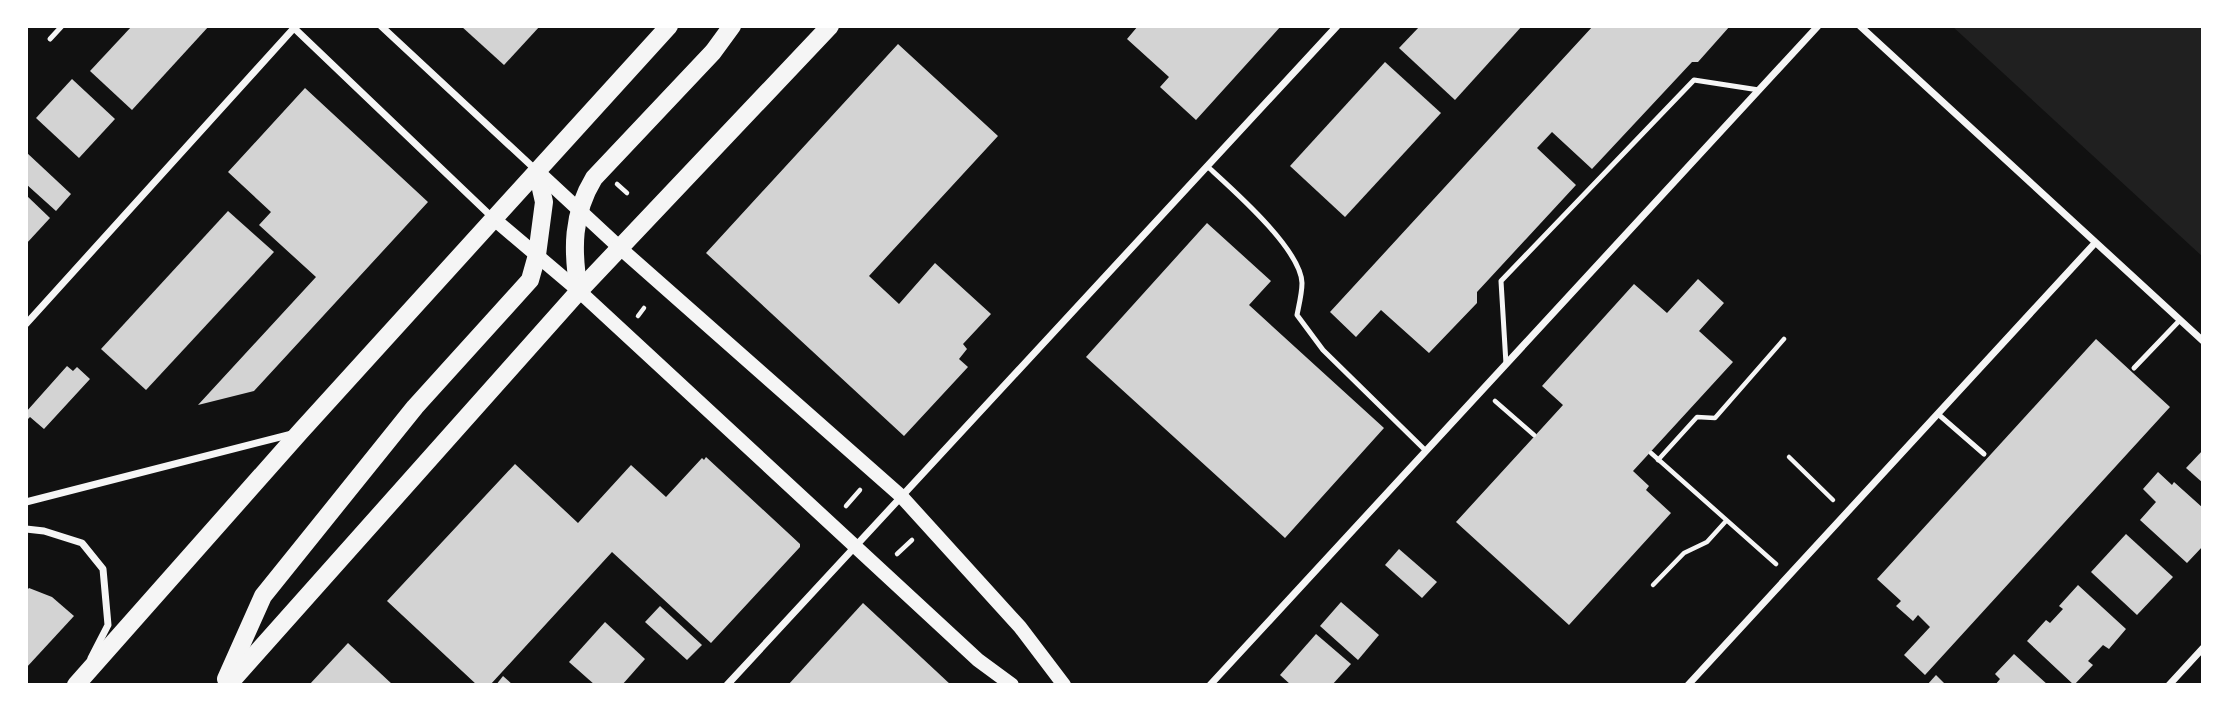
<svg xmlns="http://www.w3.org/2000/svg" width="2229" height="711" font-family="'Titillium Web',sans-serif">
  <rect width="100%" height="100%" fill="#111"/>
  <polygon fill="#202020" points="1952,26 2203,26 2203,257"/>
  <g fill="#d3d3d3">
    <polygon points="132,26 209,26 132,110 90,71"/>
    <polygon points="461,26 540,26 504,65"/>
    <polygon points="1138,26 1281,26 1196,120 1160,87 1169,77 1127,39"/>
    <polygon points="1420,26 1522,26 1455,100 1399,48"/>
    <polygon points="1593,26 1730,26 1698,62 1692,62 1592,169 1552,132 1537,148 1576,185 1477,292 1477,303 1429,353 1381,310 1356,337 1330,312"/>
    <polygon points="898,44 998,136 869,276 899,304 935,263 991,314 963,344 967,349 959,359 968,367 904,436 706,253"/>
    <polygon points="1385,62 1441,113 1345,217 1290,166"/>
    <polygon points="72,79 115,119 79,158 36,118"/>
    <polygon points="305,88 428,202 254,391 198,405 316,277 259,225 271,212 228,172"/>
    <polygon points="26,152 71,194 56,211 26,184"/>
    <polygon points="26,195 50,218 26,244"/>
    <polygon points="228,211 274,252 146,390 101,349"/>
    <polygon points="1207,223 1271,281 1249,305 1384,428 1285,538 1086,357"/>
    <polygon points="1698,279 1724,303 1699,331 1733,362 1633,471 1649,486 1646,490 1671,513 1569,625 1456,522 1563,405 1542,386 1634,284 1667,313"/>
    <polygon points="2096,339 2170,407 1925,675 1904,655 1930,627 1918,615 1913,621 1896,606 1901,601 1877,579"/>
    <polygon points="67,366 73,371 77,367 90,379 44,429 30,417 28,419 26,417 26,412"/>
    <polygon points="2203,450 2203,483 2186,468"/>
    <polygon points="706,457 800,544 800,547 711,643 612,552 490,685 477,685 387,601 515,464 578,523 631,465 666,497 702,458 704,460"/>
    <polygon points="2158,472 2172,485 2174,482 2203,508 2203,546 2187,563 2140,520 2156,502 2143,489"/>
    <polygon points="2126,534 2173,577 2137,615 2091,572"/>
    <polygon points="1399,549 1437,582 1422,598 1385,565"/>
    <polygon points="2078,585 2126,629 2109,649 2103,645 2088,661 2093,665 2074,685 2027,641 2046,620 2050,623 2063,609 2059,606"/>
    <polygon points="29,588 52,597 74,616 26,668 26,591"/>
    <polygon points="1341,602 1379,635 1358,660 1320,626"/>
    <polygon points="863,603 951,685 788,685"/>
    <polygon points="660,606 702,645 687,660 645,622"/>
    <polygon points="605,622 645,659 622,685 595,685 569,662"/>
    <polygon points="1316,634 1351,664 1332,685 1291,685 1280,675"/>
    <polygon points="348,643 393,685 309,685"/>
    <polygon points="2014,654 2048,685 1995,685 2000,679 1995,674"/>
    <polygon points="1936,675 1946,685 1927,685"/>
    <polygon points="503,676 513,685 496,685"/>
  </g>
  <g fill="none" stroke-linecap="round" stroke-linejoin="round">
    <g stroke="#f5f5f5" stroke-width="4.5">
      <polyline points="617,184 627,193"/>
      <polyline points="638,316 644,308"/>
      <polyline points="1495,401 1534,435"/>
      <polyline points="1651,453 1776,564"/>
      <polyline points="1789,457 1833,500"/>
      <polyline points="1658,460 1697,417 1715,418 1784,339"/>
      <polyline points="846,506 860,490"/>
      <polyline points="897,554 912,540"/>
      <polyline points="1653,585 1684,553 1707,542 1726,521"/>
    </g>
    <g stroke="#f5f5f5" stroke-width="5">
      <polyline points="50,39 62,26"/>
      <path d="M1207,166C1232,189 1301,249 1302,283C1302,293 1299,305 1297,315L1323,350L1426,451"/>
      <polyline points="1506,364 1501,281 1694,80 1759,90"/>
      <polyline points="2134,368 2180,320"/>
      <polyline points="1938,414 1984,454"/>
    </g>
    <g stroke="#f5f5f5" stroke-width="7">
      <polyline points="381,26 537,171"/>
      <polyline points="1860,26 2203,341"/>
      <polyline points="293,27 494,219"/>
      <polyline points="26,324 294,28"/>
      <polyline points="26,502 292,434"/>
      <polyline points="26,529 44,531 82,543 103,569 108,625 91,658"/>
      <polyline points="727,685 1337,26"/>
      <polyline points="1210,685 1818,26"/>
      <polyline points="1688,685 2095,243"/>
      <polyline points="2169,685 2203,648"/>
    </g>
    <g stroke="#f5f5f5" stroke-width="14">
      <polyline points="537,171 620,248 901,496 1020,627 1064,685"/>
      <polyline points="494,219 579,291 978,660 1012,685"/>
    </g>
    <g stroke="#f5f5f5" stroke-width="18">
      <path d="M579,291C572,250 572,214 594,178L713,52L732,26"/>
      <polyline points="226,679 263,596 415,407 530,280 537,255 544,202 537,171"/>
      <polyline points="76,685 300,432 669,26"/>
      <polyline points="228,685 579,291 830,26"/>
    </g>
  </g>
  <rect width="2229" height="711" fill="none" stroke="#ffffff" stroke-width="56"/>
</svg>
